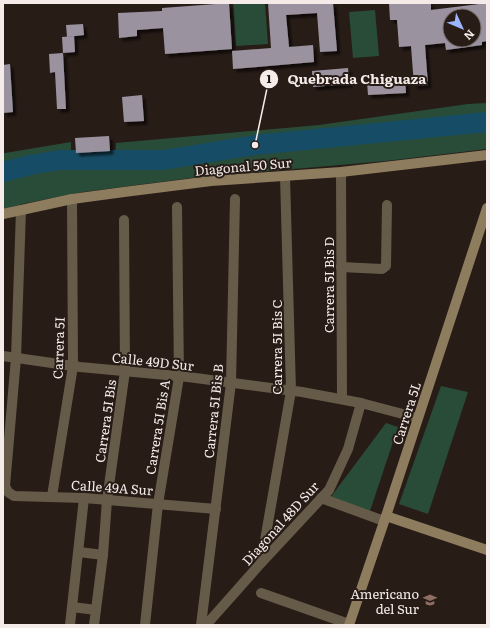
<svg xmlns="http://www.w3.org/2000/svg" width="490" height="628" font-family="Literata,serif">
  <defs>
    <filter id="shadow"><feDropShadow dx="3.5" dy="3.5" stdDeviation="1" flood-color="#0009"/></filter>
  </defs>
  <rect width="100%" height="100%" fill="#281c17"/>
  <g fill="#284c37">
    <polygon points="233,3 265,3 268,44 236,46"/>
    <polygon points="375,10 379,56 353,58 349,12"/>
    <polygon points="487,103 487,149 386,161 191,178 83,192 22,204 3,210 3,153 5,153 71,142 71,155 115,155 116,143 319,125 468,104"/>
    <polygon points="441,386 468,392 428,514 399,504"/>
    <polygon points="386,423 398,427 370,511 330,498"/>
  </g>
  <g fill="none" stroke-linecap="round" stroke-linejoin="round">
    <polyline stroke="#164c65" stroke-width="20" points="3,172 30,165 59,160 163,160 255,145 487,122"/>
  </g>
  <g fill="#9b929f" fill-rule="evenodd" filter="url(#shadow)">
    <polygon points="229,3 232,49 165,54 163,28 137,30 137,36 119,38 118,13 162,11 162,8"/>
    <polygon points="268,3 333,3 337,51 320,52 317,13 286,15 289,47 313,45 314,62 233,69 232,51 271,48"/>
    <path d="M389,3H431V10L487,3V41L482,42V45L446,50L445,43L425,45L428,85L414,86L411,46L399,47L397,20H390ZM450,16H474V40H450Z"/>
    <polygon points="83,24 84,35 67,37 66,25"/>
    <polygon points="74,36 75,52 63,53 62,37"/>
    <polygon points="63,53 66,109 57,109 55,72 50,73 49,54"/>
    <polygon points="10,64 13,112 3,113 3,65"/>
    <polygon points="348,68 349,84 313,87 312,71"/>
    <polygon points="405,79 406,93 368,95 367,82"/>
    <polygon points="142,95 144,121 124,122 122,97"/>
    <polygon points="109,136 110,151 76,153 75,138"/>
  </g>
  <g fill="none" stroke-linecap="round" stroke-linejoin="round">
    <g stroke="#665b49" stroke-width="10">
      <polyline points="341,172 342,399"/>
      <polyline points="21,210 16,358 5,486 8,492 14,496 84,498 216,509"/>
      <polyline points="341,267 382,269 386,266 387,205"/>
      <polyline points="3,356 80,367 188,377 302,392 361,403 418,418"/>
      <polyline points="52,496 73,366 72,199"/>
      <polyline points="321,498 384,521"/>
      <polyline points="79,552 103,555"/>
      <polyline points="261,563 291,391 285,176"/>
      <polyline points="261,593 349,624"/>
      <polyline points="72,607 96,610"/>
      <polyline points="70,625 84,498"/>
      <polyline points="94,625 103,555 107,500 125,371 124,220"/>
      <polyline points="145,625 158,504 179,377 177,207"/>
      <polyline points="201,625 231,383 235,199"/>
      <polyline points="206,625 261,563 329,490 348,449 361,403"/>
    </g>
    <g stroke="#8e7c5f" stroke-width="10">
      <polyline points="3,214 72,199 124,192 211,181 341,172 487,155"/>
      <polyline points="386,516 487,550"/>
      <polyline points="349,625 386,516 487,208"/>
    </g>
  </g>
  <defs>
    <g id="school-bare" transform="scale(1.08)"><path d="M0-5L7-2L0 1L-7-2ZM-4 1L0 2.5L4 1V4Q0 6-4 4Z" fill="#8d6e63" stroke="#281c17" stroke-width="2.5" paint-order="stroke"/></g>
  </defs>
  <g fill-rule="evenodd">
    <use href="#school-bare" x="430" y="600"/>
  </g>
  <g text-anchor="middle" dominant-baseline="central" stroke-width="4" stroke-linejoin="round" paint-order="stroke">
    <g font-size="13" fill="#f5ece9" stroke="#281c17">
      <text transform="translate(243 166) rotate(-5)">Diagonal 50 Sur</text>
      <text transform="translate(328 285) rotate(-90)">Carrera 5I Bis D</text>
      <text transform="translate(276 347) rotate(-90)">Carrera 5I Bis C</text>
      <text transform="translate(58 348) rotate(-88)">Carrera 5I</text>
      <text transform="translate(153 361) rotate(6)">Calle 49D Sur</text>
      <text transform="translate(213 411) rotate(-84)">Carrera 5I Bis B</text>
      <text transform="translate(406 413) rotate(-72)">Carrera 5L</text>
      <text transform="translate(105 421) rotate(-82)">Carrera 5I Bis</text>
      <text transform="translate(157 427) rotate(-81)">Carrera 5I Bis A</text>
      <text transform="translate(112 487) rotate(4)">Calle 49A Sur</text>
      <text transform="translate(280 523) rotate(-48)">Diagonal 48D Sur</text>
    </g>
    <g font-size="13" fill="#f5ece9" stroke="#281c17" text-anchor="end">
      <text x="419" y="593">Americano<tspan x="419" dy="15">del Sur</tspan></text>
    </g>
  </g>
  <path fill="none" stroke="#f5ece9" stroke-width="1.5" d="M255 145L269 79"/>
  <g fill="#f5ece9" stroke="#281c17" stroke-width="1.5">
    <circle cx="255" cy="145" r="4"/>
    <circle cx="269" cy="79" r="10"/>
  </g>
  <g font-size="12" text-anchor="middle" font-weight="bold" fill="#111">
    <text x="269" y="83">1</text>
  </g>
  <g font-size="14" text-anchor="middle" font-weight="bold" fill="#f5ece9" stroke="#281c17" stroke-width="4" stroke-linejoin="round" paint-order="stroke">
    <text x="357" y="84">Quebrada Chiguaza</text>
  </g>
  <rect width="490" height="628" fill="none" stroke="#f5ece9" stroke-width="8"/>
  <g transform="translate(462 28) rotate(134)"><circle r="19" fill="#281c17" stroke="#7a6f6b"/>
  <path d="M0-3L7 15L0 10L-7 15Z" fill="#9cb4fd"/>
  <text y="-6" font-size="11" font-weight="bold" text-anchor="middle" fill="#f5ece9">N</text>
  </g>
</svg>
